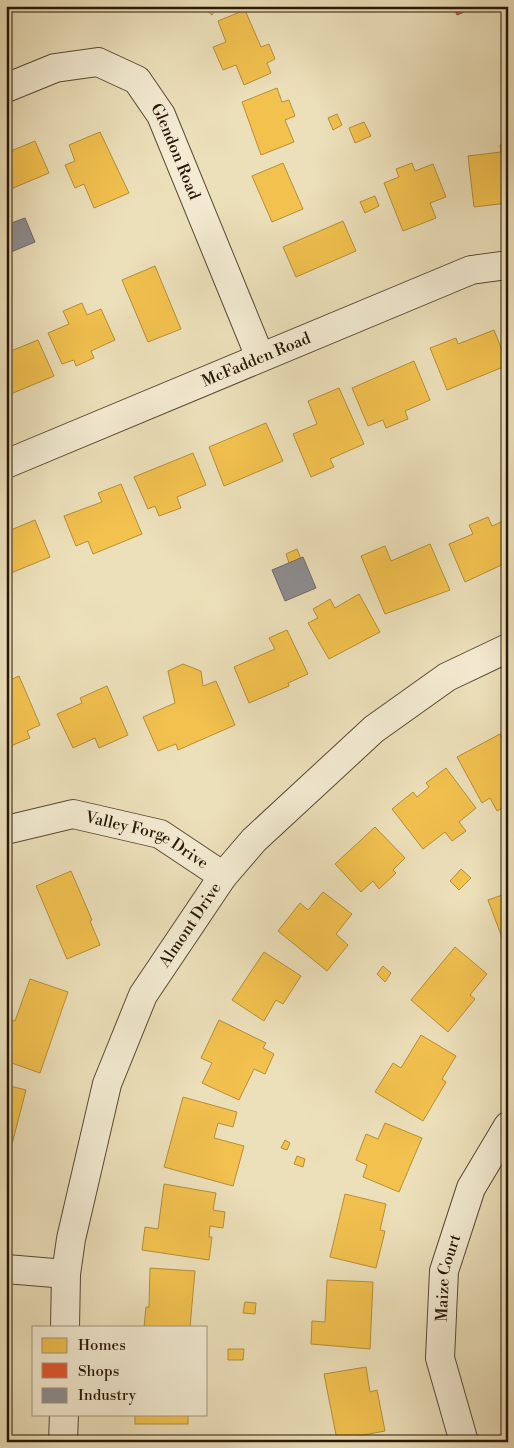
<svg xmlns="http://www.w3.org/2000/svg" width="514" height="1448" font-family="'Libre Bodoni',serif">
  <rect width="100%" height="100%" fill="#ece0ba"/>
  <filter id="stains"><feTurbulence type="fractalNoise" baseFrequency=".004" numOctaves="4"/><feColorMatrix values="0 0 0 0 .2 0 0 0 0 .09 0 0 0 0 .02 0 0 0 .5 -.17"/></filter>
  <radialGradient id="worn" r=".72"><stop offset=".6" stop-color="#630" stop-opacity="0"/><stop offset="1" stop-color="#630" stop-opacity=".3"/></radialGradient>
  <g fill="#f2c14e" stroke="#b58e38">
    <polygon points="6,6 26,6 8,14"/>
    <polygon points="201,6 218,6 212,15"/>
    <polygon points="245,10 261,47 269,44 275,59 267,63 271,73 244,85 236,65 223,70 213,47 226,42 218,21"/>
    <polygon points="277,88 282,102 289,100 295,116 285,120 294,142 261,155 242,102"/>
    <polygon points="337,114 342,125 333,130 328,118"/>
    <polygon points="364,122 371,136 355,143 349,128"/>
    <polygon points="100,132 129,193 94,208 84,184 75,188 65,165 75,161 69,145"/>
    <polygon points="35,141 49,173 6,191 6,153"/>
    <polygon points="508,144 508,203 474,207 468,156 501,152 500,145"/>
    <polygon points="283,163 303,209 272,222 252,176"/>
    <polygon points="412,163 415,171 433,164 446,197 430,203 436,218 403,231 384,183 399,177 396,169"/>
    <polygon points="375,196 379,206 365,213 360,202"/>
    <polygon points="343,221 356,251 296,277 283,247"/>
    <polygon points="155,266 181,329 148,342 122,280"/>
    <polygon points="82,303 87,315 101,309 115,340 91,351 94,358 76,366 74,360 62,364 48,333 69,324 63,311"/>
    <polygon points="494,330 508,365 447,390 430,348 456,338 458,344"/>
    <polygon points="38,340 54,376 6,396 6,353"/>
    <polygon points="414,361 430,400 405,411 408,419 386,428 383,420 368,426 352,388"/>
    <polygon points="339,388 364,444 330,459 334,467 311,477 293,434 317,424 308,401"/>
    <polygon points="266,423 283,461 224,486 209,447"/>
    <polygon points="193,453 206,485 177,497 181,508 159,516 155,506 148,509 134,477"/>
    <polygon points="121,484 142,534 93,554 88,541 76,546 64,516 102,502 98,493"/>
    <polygon points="488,517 492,526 508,519 508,562 465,582 449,544 473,534 469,525"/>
    <polygon points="35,520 50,557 6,575 6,532"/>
    <polygon points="430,544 450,590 385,614 361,556 385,546 391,561"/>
    <polygon points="297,549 301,559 289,563 286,554"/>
    <polygon points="359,594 380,632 329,659 308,623 318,618 313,609 330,599 335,608"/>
    <polygon points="287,630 308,674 288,683 289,686 249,703 234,667 275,649 269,638"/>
    <polygon points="183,664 201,671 203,686 216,681 235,725 178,750 176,744 158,751 143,717 175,703 168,671"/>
    <polygon points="19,676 40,725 27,731 30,738 6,748 6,682"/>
    <polygon points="107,686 128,735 99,748 95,738 73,748 57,714 82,703 80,698"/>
    <polygon points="500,734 503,740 508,737 508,805 497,811 490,798 482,803 457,757"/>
    <polygon points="446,768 476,808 459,822 466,831 452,841 445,832 423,849 392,809 413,792 417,797 429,787 426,783"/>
    <polygon points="375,827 405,858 393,870 396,873 379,889 373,881 361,892 335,864"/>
    <polygon points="461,869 471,878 459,890 450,881"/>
    <polygon points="71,871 92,920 90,921 100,945 67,959 36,886"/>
    <polygon points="323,892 352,914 336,934 348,945 327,971 278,931 300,903 308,910"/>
    <polygon points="508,893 508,950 507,951 488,900"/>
    <polygon points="455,947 487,974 470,995 475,999 448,1032 411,1000"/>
    <polygon points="264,952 301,976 283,1004 276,1000 264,1021 232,1000"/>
    <polygon points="383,966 391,973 385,982 377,974"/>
    <polygon points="30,979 68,992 40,1073 6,1061 6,1034 11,1019 15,1021"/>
    <polygon points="219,1020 266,1043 263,1048 274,1054 265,1074 254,1069 239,1100 202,1083 212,1063 201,1058"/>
    <polygon points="421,1035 456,1056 442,1079 446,1082 423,1121 375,1092 393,1063 401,1068"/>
    <polygon points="6,1085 26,1090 12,1144 6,1142"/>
    <polygon points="183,1097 237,1112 233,1127 218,1123 214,1138 244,1146 233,1186 164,1167"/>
    <polygon points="385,1123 422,1138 399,1192 363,1177 367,1165 356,1160 366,1134 378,1139"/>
    <polygon points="285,1140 290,1143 287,1150 281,1148"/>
    <polygon points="297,1156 305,1159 303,1167 294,1164"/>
    <polygon points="164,1184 216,1193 213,1210 225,1212 223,1228 210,1226 209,1237 212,1237 209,1260 142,1250 145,1227 158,1229"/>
    <polygon points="345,1194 386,1204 380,1230 385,1231 376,1268 330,1257"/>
    <polygon points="150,1268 195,1271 190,1327 144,1327 146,1307 149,1307"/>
    <polygon points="327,1280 373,1282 370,1349 311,1344 312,1321 325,1322"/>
    <polygon points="245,1302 256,1303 255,1314 243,1313"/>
    <polygon points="228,1349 244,1349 243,1360 228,1360"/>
    <polygon points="366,1367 370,1392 377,1390 385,1431 337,1440 324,1374"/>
    <rect x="135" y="1414" width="53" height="10"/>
    <rect x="137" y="1437" width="48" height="5"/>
  </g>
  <polygon fill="#e4572e" stroke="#ab4422" points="453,6 479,6 457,15"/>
  <g fill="#8d8d92" stroke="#6e6a68">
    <polygon points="25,218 35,242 11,252 6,241 6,225"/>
    <polygon points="303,557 316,588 285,601 272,570"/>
  </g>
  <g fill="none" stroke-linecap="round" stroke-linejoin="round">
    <g stroke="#584933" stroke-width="30">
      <g id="minor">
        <path id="s1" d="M6,88L55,68L98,62L137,80L161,115L260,357"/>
        <path id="s2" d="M6,464L471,270L508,265"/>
        <path id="s3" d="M6,830L73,814L160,834L223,876"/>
        <polyline points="6,1269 66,1274"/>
        <path id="s4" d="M65,1327L66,1274L71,1239L107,1084L143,995L223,876L254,840L374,729L447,677L508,648"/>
        <polyline points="63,1442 64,1414"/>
        <path id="s5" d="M464,1442L440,1358L444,1271L471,1188L508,1126"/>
      </g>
    </g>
    <use href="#minor" stroke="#f3ebd2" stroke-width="28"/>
  </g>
  <g text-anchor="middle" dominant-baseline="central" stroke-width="5" stroke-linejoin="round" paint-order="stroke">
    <g font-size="16" fill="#271706" stroke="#f3ebd2">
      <text stroke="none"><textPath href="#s1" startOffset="221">Glendon Road</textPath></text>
      <text stroke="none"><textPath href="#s2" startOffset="271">McFadden Road</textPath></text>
      <text stroke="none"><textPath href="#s3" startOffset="148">Valley Forge Drive</textPath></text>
      <text stroke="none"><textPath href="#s4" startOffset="428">Almont Drive</textPath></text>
      <text stroke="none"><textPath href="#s5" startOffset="168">Maize Court</textPath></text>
    </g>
  </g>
  <rect width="514" height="1448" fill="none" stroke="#ece0ba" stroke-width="25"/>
  <rect x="8" y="8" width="499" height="1433" fill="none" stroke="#271706" stroke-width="2.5"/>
  <rect x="12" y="12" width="489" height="1423" fill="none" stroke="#271706"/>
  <rect x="32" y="1326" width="175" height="90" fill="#f3ebd2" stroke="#a19680"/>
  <rect x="42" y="1338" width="25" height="15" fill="#f2c14e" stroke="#a19680"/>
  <text x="78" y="1350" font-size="15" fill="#271706">Homes</text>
  <rect x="42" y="1363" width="25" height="15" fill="#e4572e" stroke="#a19680"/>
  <text x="78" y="1376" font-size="15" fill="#271706">Shops</text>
  <rect x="42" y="1388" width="25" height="15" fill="#8d8d92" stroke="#a19680"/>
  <text x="78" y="1400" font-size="15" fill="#271706">Industry</text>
  <rect width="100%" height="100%" filter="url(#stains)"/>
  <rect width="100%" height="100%" fill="url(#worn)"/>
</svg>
